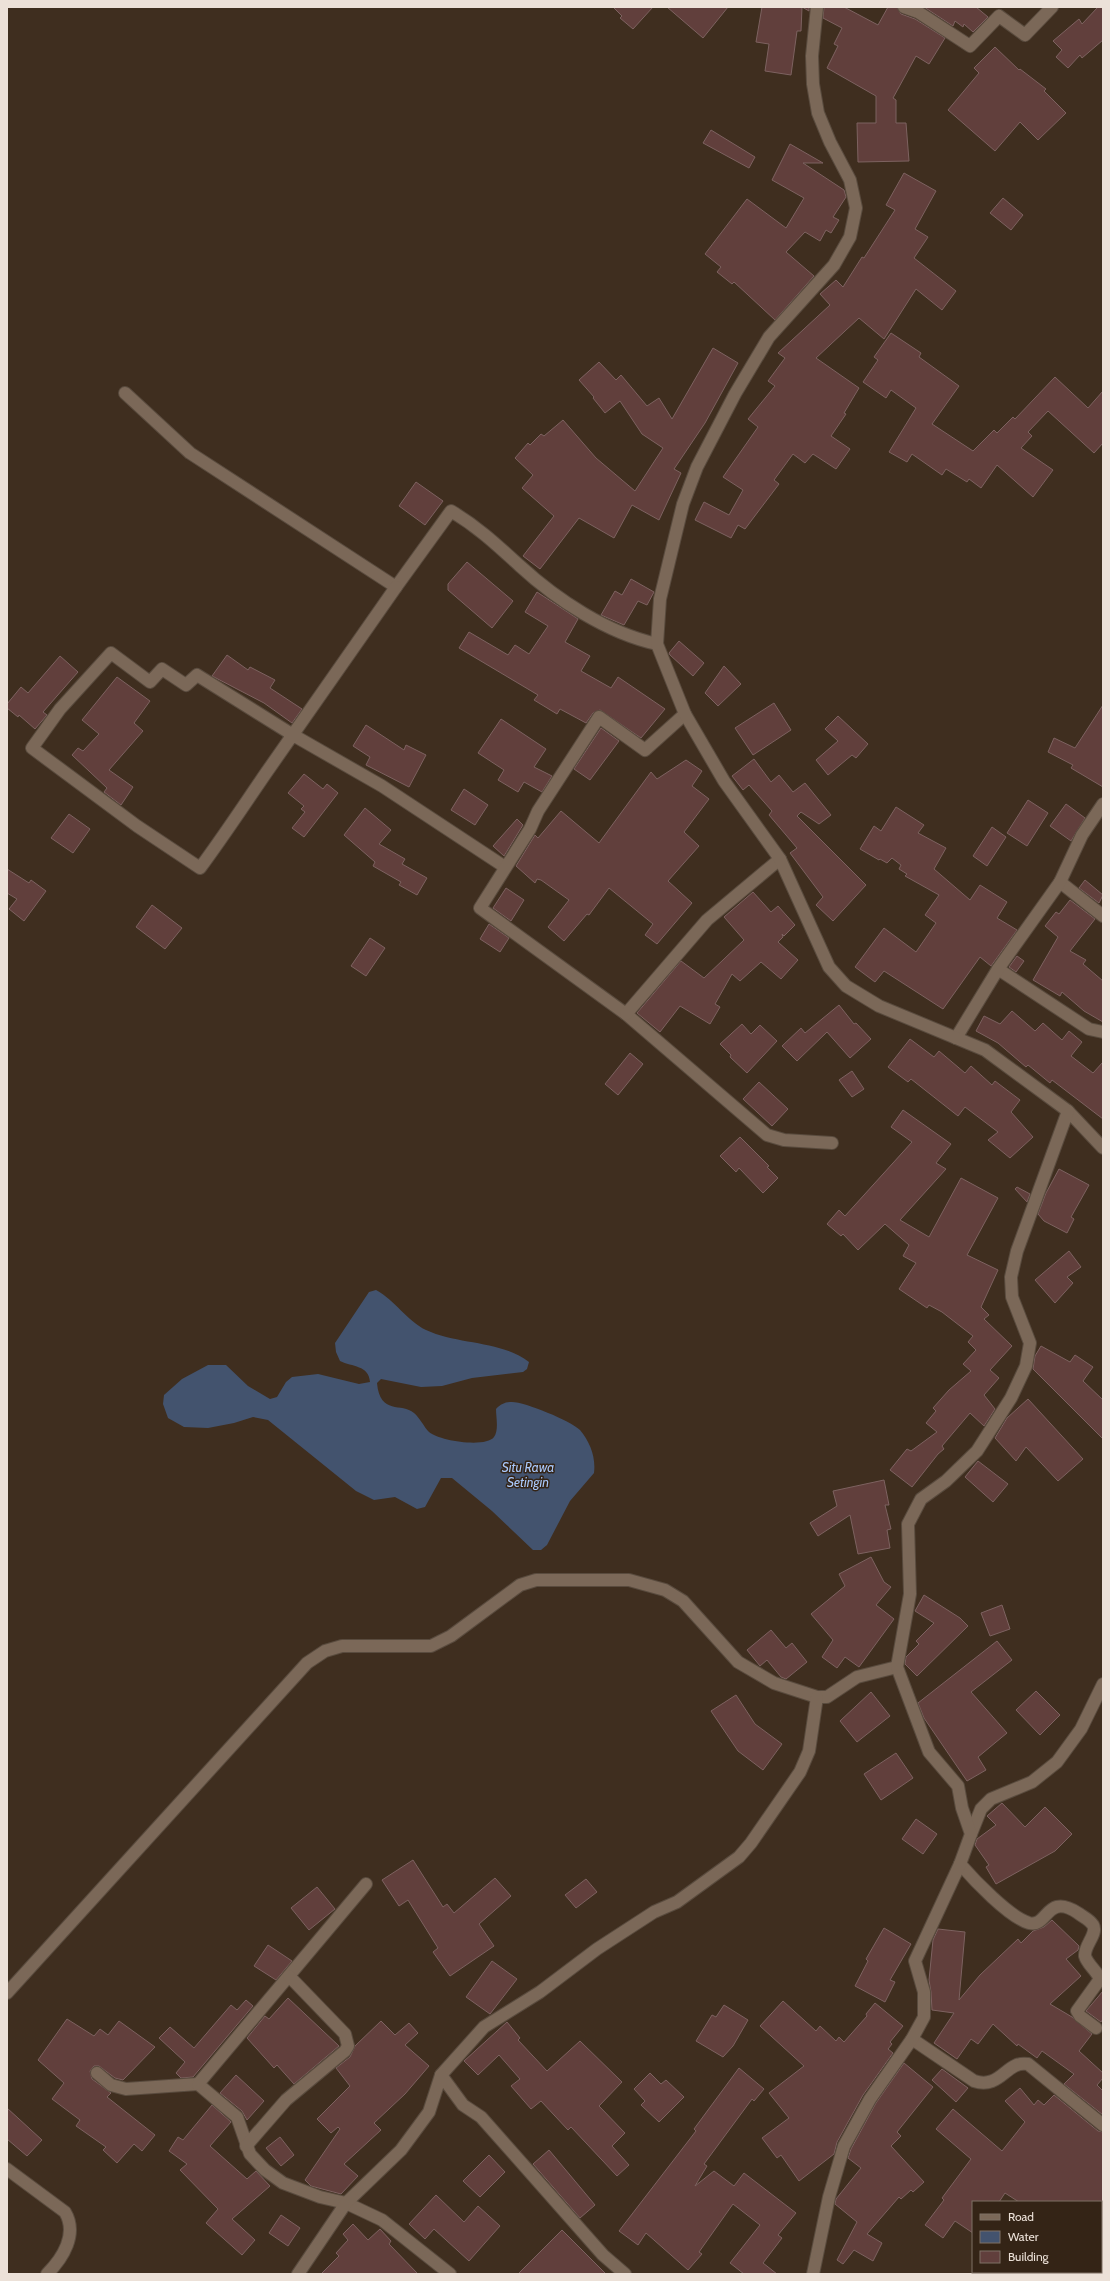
<svg xmlns="http://www.w3.org/2000/svg" width="1110" height="2281" font-family="Cabin,sans-serif">
  <rect width="100%" height="100%" fill="#3f2e1f"/>
  <path fill="#43536e" d="M376,1290C395,1300 407,1321 426,1330C458,1345 500,1340 529,1362L527,1369L523,1372L472,1378L442,1386L421,1387L381,1379L377,1383C380,1416 402,1402 414,1413C420,1418 424,1427 429,1432C439,1441 486,1448 494,1437C499,1430 496,1417 496,1409C501,1404 505,1402 512,1402C525,1402 571,1421 580,1430C590,1442 596,1457 594,1473L570,1501L547,1545L541,1550H533L492,1511L452,1478H441L425,1507L417,1509L395,1497L374,1500L356,1491L268,1420L253,1417L234,1423L208,1428L184,1427L168,1418L163,1404L164,1395L182,1379L208,1365H226L248,1386L270,1399L277,1397L286,1382L292,1377L318,1374L359,1384L370,1382C369,1365 352,1367 340,1361L336,1352L335,1343L369,1292Z"/>
  <g fill="#613f3c" stroke="#7d6260">
    <polygon points="613,7 653,7 633,29 620,18 622,16"/>
    <polygon points="667,7 728,7 703,38"/>
    <polygon points="762,7 809,7 809,11 802,7 801,31 797,31 791,75 765,71 769,44 756,42"/>
    <polygon points="824,7 844,7 878,25 888,7 897,7 901,14 915,19 945,38 929,64 916,56 893,98 896,100 896,123 906,123 909,161 858,162 857,123 876,123 876,96 827,68 838,46 834,44 842,28 823,18"/>
    <polygon points="924,7 976,7 988,17 973,32 964,24 963,27 955,21 953,26"/>
    <polygon points="1098,7 1103,7 1103,40 1082,58 1080,55 1068,68 1056,57 1062,50 1053,41 1079,19 1082,24"/>
    <polygon points="995,47 1019,70 1020,69 1046,89 1044,91 1066,113 1038,140 1020,122 995,151 948,110 979,73 974,68"/>
    <polygon points="711,130 755,157 749,168 703,143"/>
    <polygon points="790,144 823,163 803,163 844,190 846,197 833,217 839,220 831,233 826,230 820,241 805,232 786,252 814,276 775,320 734,282 732,284 717,272 721,267 705,254 747,199 786,228 804,198 772,180"/>
    <polygon points="904,173 936,191 915,229 928,237 914,258 956,291 942,310 916,289 884,339 859,318 816,358 859,388 844,413 846,414 831,436 850,449 836,469 813,454 805,463 793,454 774,480 779,484 745,529 738,525 731,538 695,520 704,502 729,515 743,490 723,477 758,427 748,419 775,386 768,381 785,358 778,353 830,305 820,294 836,280 843,287 862,257 864,258 895,210 886,205"/>
    <polygon points="1003,198 1023,215 1011,230 990,213"/>
    <polygon points="891,333 921,353 919,357 959,386 932,424 973,451 994,430 997,433 1013,417 1015,419 1055,377 1088,408 1103,391 1103,443 1094,453 1048,411 1028,432 1032,436 1021,448 1053,470 1033,497 997,465 981,488 969,479 967,482 946,469 942,475 912,454 907,462 889,452 916,408 891,390 886,398 863,382 878,360 874,357"/>
    <polygon points="713,348 738,363 705,423 674,469 681,473 659,520 632,505 614,538 579,518 540,569 523,556 554,516 522,488 533,475 515,458 528,443 530,445 541,434 544,436 563,420 596,458 635,491 663,448 642,434 620,401 605,413 593,398 594,397 579,380 599,362 616,380 621,375 647,406 659,398 672,419"/>
    <polygon points="416,482 443,501 425,525 399,506"/>
    <polygon points="467,562 513,601 492,628 448,590 448,584"/>
    <polygon points="631,579 654,592 647,605 638,601 624,625 601,615 615,591 622,595"/>
    <polygon points="537,592 578,619 565,642 590,656 581,671 611,688 618,677 665,709 641,738 600,710 593,713 586,723 560,709 557,714 534,700 538,695 459,648 469,632 508,655 515,645 529,654 548,626 525,612"/>
    <polygon points="679,641 704,663 693,676 670,655 669,653"/>
    <polygon points="227,655 248,670 250,667 275,680 270,688 302,709 292,723 264,703 212,676"/>
    <polygon points="60,656 78,672 43,712 47,715 35,729 19,715 18,717 7,708 7,704 21,687 28,693"/>
    <polygon points="724,666 741,684 718,706 705,693"/>
    <polygon points="117,677 150,701 134,723 143,731 109,770 133,787 121,805 104,792 107,788 72,755 78,748 83,751 99,734 82,720"/>
    <polygon points="774,703 791,730 753,755 735,728"/>
    <polygon points="1103,705 1103,787 1071,768 1073,765 1048,752 1054,738 1075,748"/>
    <polygon points="838,716 868,744 856,758 852,755 828,775 816,760 838,741 825,729"/>
    <polygon points="501,719 546,749 534,767 552,776 542,792 524,782 518,792 498,780 504,770 478,753"/>
    <polygon points="366,725 404,750 406,745 426,755 409,787 366,765 370,757 353,746"/>
    <polygon points="601,728 619,741 590,780 574,769"/>
    <polygon points="754,759 771,782 779,775 793,792 805,783 831,815 819,824 801,812 797,816 866,885 833,921 816,905 823,897 790,853 797,848 769,815 772,811 749,785 743,790 732,776"/>
    <polygon points="686,760 702,771 692,786 709,799 684,832 699,846 668,881 692,903 657,944 645,935 653,924 609,888 589,915 587,914 564,941 548,927 569,900 541,880 537,879 535,883 516,866 535,835 538,838 561,811 599,843 651,772 657,779"/>
    <polygon points="304,774 323,789 327,784 338,793 304,837 292,828 305,812 301,809 304,806 288,793"/>
    <polygon points="464,789 488,805 475,825 451,810"/>
    <polygon points="1028,800 1048,813 1027,846 1007,833"/>
    <polygon points="1066,804 1085,818 1071,841 1050,826"/>
    <polygon points="896,807 924,825 918,833 946,848 934,869 970,900 980,885 1007,902 997,918 1017,930 991,966 980,957 943,1009 884,971 875,982 855,967 884,928 916,952 936,923 925,915 939,895 905,876 907,874 899,869 901,865 892,858 887,863 880,859 879,860 860,849 874,826 881,831"/>
    <polygon points="365,808 391,830 379,844 405,859 402,864 427,878 417,895 399,885 401,882 373,866 375,862 344,835"/>
    <polygon points="69,814 90,829 73,853 51,838"/>
    <polygon points="517,819 523,825 504,856 493,846"/>
    <polygon points="992,827 1006,837 987,866 973,856"/>
    <polygon points="7,869 29,883 31,880 46,891 24,921 9,909 17,899 7,893"/>
    <polygon points="1085,880 1103,895 1099,903 1079,888"/>
    <polygon points="506,888 524,900 511,921 493,908"/>
    <polygon points="753,892 771,912 778,906 795,925 784,936 782,934 783,937 778,942 798,960 781,979 761,962 740,981 732,974 715,1004 720,1007 710,1024 680,1006 660,1032 637,1013 681,961 704,978 744,940 724,917"/>
    <polygon points="1070,900 1095,919 1070,951 1086,960 1083,964 1103,981 1103,1022 1084,1011 1062,992 1060,996 1033,980 1058,937 1045,926 1056,912 1059,914"/>
    <polygon points="152,905 182,928 165,949 136,927"/>
    <polygon points="489,924 509,938 500,952 480,939"/>
    <polygon points="370,938 385,948 366,976 351,966"/>
    <polygon points="1017,956 1024,961 1016,972 1009,967"/>
    <polygon points="839,1005 854,1024 856,1023 871,1039 850,1058 827,1032 797,1061 782,1046 801,1028 805,1033"/>
    <polygon points="1012,1011 1035,1031 1043,1023 1062,1040 1069,1031 1082,1042 1071,1056 1093,1073 1103,1062 1103,1119 1052,1080 1050,1083 1028,1065 1026,1067 998,1043 976,1031 984,1016 1000,1024"/>
    <polygon points="742,1024 751,1034 760,1025 777,1041 747,1073 730,1057 731,1055 720,1044"/>
    <polygon points="910,1039 934,1057 939,1051 965,1073 971,1066 992,1085 995,1081 1020,1100 1011,1112 1033,1137 1010,1158 988,1140 998,1132 965,1107 958,1116 911,1079 908,1082 888,1067"/>
    <polygon points="630,1053 643,1064 618,1095 605,1084"/>
    <polygon points="852,1071 864,1089 852,1097 839,1080"/>
    <polygon points="759,1082 788,1109 772,1126 743,1099"/>
    <polygon points="903,1110 951,1144 936,1163 946,1169 900,1220 929,1237 961,1178 998,1198 967,1255 998,1270 981,1307 989,1315 984,1319 1012,1346 990,1370 999,1378 984,1395 995,1409 984,1426 970,1413 942,1446 944,1449 938,1454 912,1487 890,1470 907,1449 911,1451 937,1432 926,1423 936,1411 933,1408 949,1390 971,1371 963,1364 976,1350 968,1342 973,1336 942,1312 929,1305 927,1308 899,1289 916,1263 903,1256 909,1245 885,1224 858,1250 843,1234 841,1236 827,1224 839,1210 845,1216 912,1142 891,1127"/>
    <polygon points="740,1137 769,1166 767,1167 778,1178 763,1193 739,1168 736,1172 720,1156"/>
    <polygon points="1059,1169 1089,1185 1071,1217 1074,1219 1067,1233 1044,1221 1038,1214 1046,1193"/>
    <polygon points="1017,1187 1030,1194 1027,1202 1015,1189"/>
    <polygon points="1069,1251 1081,1267 1067,1277 1073,1283 1055,1303 1035,1280"/>
    <polygon points="1041,1346 1070,1362 1075,1355 1093,1367 1083,1381 1103,1400 1103,1439 1033,1369 1035,1356"/>
    <polygon points="1028,1399 1083,1459 1058,1481 1026,1447 1016,1461 995,1438 1007,1418"/>
    <polygon points="978,1461 1008,1484 993,1502 965,1477"/>
    <polygon points="884,1480 889,1505 885,1505 891,1529 887,1530 890,1548 858,1554 850,1515 818,1536 810,1523 837,1506 833,1491"/>
    <polygon points="871,1557 884,1582 891,1587 876,1605 894,1619 859,1667 845,1657 837,1668 822,1657 833,1640 811,1614 845,1586 839,1574"/>
    <polygon points="924,1595 960,1618 968,1626 917,1676 905,1664 906,1657 919,1644 916,1641 934,1623 915,1611"/>
    <polygon points="1002,1605 1010,1629 990,1636 981,1613"/>
    <polygon points="771,1630 786,1648 792,1643 807,1662 786,1679 781,1677 767,1660 760,1666 747,1650"/>
    <polygon points="997,1641 1012,1660 971,1692 1007,1733 978,1757 986,1770 967,1781 924,1718 918,1703"/>
    <polygon points="1036,1691 1060,1715 1040,1735 1016,1710"/>
    <polygon points="871,1692 890,1716 857,1742 840,1721"/>
    <polygon points="736,1695 755,1724 782,1744 763,1770 738,1751 711,1711"/>
    <polygon points="896,1753 913,1778 881,1800 864,1774"/>
    <polygon points="1002,1803 1025,1827 1045,1807 1072,1834 1055,1851 996,1884 986,1867 989,1865 975,1845 977,1839 996,1825 987,1816"/>
    <polygon points="916,1819 937,1834 923,1854 902,1839"/>
    <polygon points="413,1860 443,1907 447,1904 454,1913 495,1878 511,1896 479,1924 494,1946 450,1976 433,1952 438,1948 408,1900 399,1906 382,1880"/>
    <polygon points="586,1879 597,1892 576,1908 565,1895"/>
    <polygon points="317,1887 335,1909 309,1930 291,1908"/>
    <polygon points="1052,1920 1079,1946 1078,1950 1066,1959 1081,1976 1050,2004 1072,2017 1092,2034 1079,2051 1103,2073 1103,2078 1097,2085 1103,2091 1103,2115 1064,2084 1074,2074 1042,2051 1037,2058 1018,2044 1017,2046 993,2024 978,2044 971,2039 957,2059 934,2043 954,2013 932,2010 931,1992 929,1980 933,1940 938,1929 965,1932 959,2000 980,1975 1018,1939 1021,1943 1033,1931 1044,1927"/>
    <polygon points="884,1928 911,1944 890,1980 895,1982 885,2002 855,1986 868,1961 866,1959"/>
    <polygon points="268,1945 292,1961 276,1980 254,1966"/>
    <polygon points="492,1961 517,1979 490,2014 466,1997"/>
    <polygon points="1103,1991 1103,2019 1101,2022 1086,2011"/>
    <polygon points="288,1998 339,2046 294,2084 277,2065 274,2068 247,2038 265,2016 269,2019"/>
    <polygon points="246,2000 253,2006 193,2077 181,2078 176,2073 185,2062 159,2038 170,2027 194,2048 231,2005 237,2010"/>
    <polygon points="783,2001 816,2031 820,2026 836,2041 839,2037 844,2042 867,2016 866,2014 875,2003 903,2026 890,2042 892,2044 888,2049 893,2053 863,2095 837,2142 834,2154 799,2181 781,2155 777,2158 762,2138 789,2118 769,2093 804,2066 760,2026"/>
    <polygon points="724,2005 748,2020 733,2046 723,2057 696,2041 712,2015 716,2017"/>
    <polygon points="67,2019 94,2036 100,2029 108,2035 119,2021 155,2047 123,2080 115,2078 99,2066 94,2066 90,2071 92,2079 111,2093 107,2097 155,2135 142,2151 134,2144 117,2163 103,2150 106,2147 76,2126 80,2120 52,2099 64,2083 38,2060"/>
    <polygon points="381,2021 395,2035 409,2023 418,2033 405,2045 429,2066 405,2094 374,2123 381,2130 344,2164 358,2176 341,2194 311,2186 305,2180 340,2129 338,2127 331,2133 317,2119 350,2086 336,2068 350,2057 355,2046"/>
    <polygon points="507,2022 520,2038 518,2040 547,2071 580,2041 622,2082 599,2106 625,2133 612,2146 629,2165 617,2176 571,2127 568,2130 541,2101 531,2109 511,2086 520,2079 499,2055 478,2075 464,2061"/>
    <polygon points="904,2063 933,2087 897,2132 901,2136 891,2146 924,2182 913,2192 911,2190 901,2199 899,2197 867,2234 882,2243 873,2261 854,2250 843,2264 837,2260 857,2222 835,2204 836,2199 861,2168 848,2158 851,2149 876,2103"/>
    <polygon points="739,2068 764,2089 754,2101 752,2099 704,2164 707,2166 695,2186 714,2171 734,2186 744,2173 796,2213 778,2235 782,2238 763,2263 777,2274 744,2274 730,2263 760,2225 733,2204 699,2252 702,2254 688,2270 646,2233 638,2245 619,2231 696,2131 694,2129"/>
    <polygon points="942,2069 968,2088 956,2102 932,2080"/>
    <polygon points="650,2073 661,2084 666,2080 684,2097 659,2122 641,2105 645,2101 634,2089"/>
    <polygon points="236,2075 264,2101 247,2120 242,2111 220,2093"/>
    <polygon points="1020,2088 1034,2105 1038,2100 1044,2105 1054,2095 1098,2131 1103,2132 1103,2202 1019,2202 1005,2193 999,2202 973,2202 973,2233 955,2221 943,2238 925,2225 944,2200 942,2198 971,2159 936,2129 953,2109 1002,2151 1025,2122 1005,2101"/>
    <polygon points="212,2105 231,2122 210,2146 247,2179 256,2171 270,2186 232,2219 255,2240 242,2255 206,2223 218,2209 180,2170 187,2164 169,2151 178,2137 183,2140"/>
    <polygon points="7,2108 42,2140 27,2156 7,2139"/>
    <polygon points="280,2137 294,2155 281,2166 266,2148"/>
    <polygon points="549,2150 595,2205 580,2218 533,2164"/>
    <polygon points="489,2155 505,2172 480,2197 463,2181"/>
    <polygon points="436,2195 464,2222 478,2206 500,2226 469,2261 434,2229 425,2239 409,2224"/>
    <polygon points="281,2215 300,2228 288,2246 269,2233"/>
    <polygon points="353,2224 368,2240 380,2229 391,2241 389,2244 418,2274 321,2274 339,2256 336,2253 348,2240 343,2234"/>
    <polygon points="562,2230 606,2274 518,2274"/>
  </g>
  <g fill="none" stroke-linecap="round" stroke-linejoin="round">
    <g stroke="#594b3e" stroke-width="14">
      <g id="street">
        <polyline points="904,7 918,12 970,46 999,16 1025,35 1052,7"/>
        <path d="M125,393L190,453L396,587L451,511C478,527 497,545 520,566C557,600 607,633 657,644"/>
        <path d="M396,587C353,649 310,711 266,773C244,805 223,837 200,868L137,826L32,748L60,709L111,653L150,682L162,669L186,685L197,675L293,735L382,786L505,867"/>
        <polyline points="685,714 645,750 599,717 538,811 530,829 480,908 626,1014 767,1135 784,1140 832,1143"/>
        <polyline points="1060,882 1103,916"/>
        <polyline points="998,969 1089,1029 1103,1032"/>
        <polyline points="626,1014 707,920 780,859"/>
        <polyline points="956,1038 998,969 1060,882 1082,835 1103,804"/>
        <polyline points="1068,1111 1103,1148"/>
        <polyline points="971,1834 981,1809 991,1799 1032,1782 1057,1762 1081,1729 1103,1684"/>
        <path d="M960,1864C974,1880 1009,1917 1029,1923C1048,1928 1046,1892 1078,1913C1083,1917 1089,1919 1093,1925C1098,1934 1084,1945 1085,1956C1087,1964 1097,1971 1100,1979L1077,2011L1080,2016L1096,2028"/>
        <polyline points="7,1993 307,1663 325,1651 342,1646 431,1646 451,1636 520,1585 536,1580 629,1580 665,1590 683,1601 738,1662 774,1683 817,1697 827,1697 857,1677 897,1667"/>
        <path d="M912,2039L974,2081C1001,2090 1006,2060 1028,2064L1103,2125"/>
        <polyline points="97,2073 111,2085 126,2089 198,2084 237,2117 250,2154 265,2170 283,2183 320,2197 346,2203 382,2220 450,2274"/>
        <polyline points="441,2075 484,2027 540,1992 597,1949 654,1912 677,1902 739,1857 751,1843 800,1772 809,1751 817,1697"/>
        <polyline points="198,2084 366,1884"/>
        <polyline points="246,2146 286,2100 345,2051 348,2046 345,2034 289,1976"/>
        <path d="M7,2169L65,2212C78,2234 63,2258 47,2274"/>
        <polyline points="298,2274 346,2203 401,2150 429,2112 441,2075 463,2105 481,2117 603,2255 625,2274"/>
        <polyline points="813,2274 829,2197 844,2146 870,2099 912,2039 924,2017 924,1992 915,1961 960,1864 971,1834 962,1808 958,1786 929,1752 897,1667 910,1594 908,1524 921,1499 946,1481 977,1451 1011,1398 1026,1366 1030,1343 1012,1297 1011,1277 1017,1251 1068,1111 985,1050 879,1006 846,986 829,967 780,859 724,781 685,714 657,644 660,599 674,541 683,504 697,467 735,394 769,337 834,265 850,237 856,208 850,180 830,142 818,113 813,84 812,56 817,7"/>
      </g>
    </g>
    <use href="#street" stroke="#7b6858" stroke-width="12"/>
  </g>
  <g text-anchor="middle" dominant-baseline="central" stroke-width="3" stroke-linejoin="round" paint-order="stroke">
    <g font-size="13" font-style="italic" fill="#a9c8fa" stroke="#342416">
      <text x="528" y="1467">Situ Rawa<tspan x="528" dy="15">Setingin</tspan></text>
    </g>
  </g>
  <rect width="1110" height="2281" fill="none" stroke="#ece1d8" stroke-width="16"/>
  <rect x="972" y="2201" width="130" height="72" fill="#342416" stroke="#7e7064"/>
  <rect x="980" y="2214" width="20" height="6" fill="#7b6858" stroke="#7e7064"/>
  <text x="1008" y="2221" font-size="12" fill="#ece1d8">Road</text>
  <rect x="980" y="2231" width="20" height="12" fill="#43536e" stroke="#7e7064"/>
  <text x="1008" y="2241" font-size="12" fill="#ece1d8">Water</text>
  <rect x="980" y="2251" width="20" height="12" fill="#613f3c" stroke="#7e7064"/>
  <text x="1008" y="2261" font-size="12" fill="#ece1d8">Building</text>
</svg>
